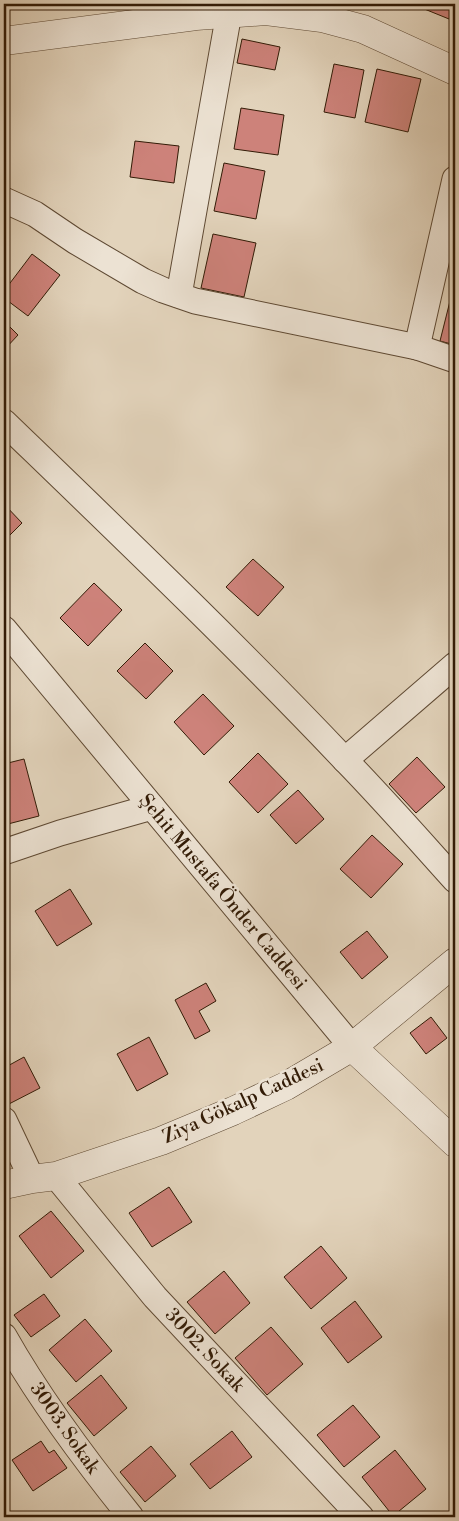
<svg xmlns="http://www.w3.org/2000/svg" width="459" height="1521" font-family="'Libre Bodoni',serif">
  <rect width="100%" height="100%" fill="#e2d3bb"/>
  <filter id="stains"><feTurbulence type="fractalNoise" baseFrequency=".004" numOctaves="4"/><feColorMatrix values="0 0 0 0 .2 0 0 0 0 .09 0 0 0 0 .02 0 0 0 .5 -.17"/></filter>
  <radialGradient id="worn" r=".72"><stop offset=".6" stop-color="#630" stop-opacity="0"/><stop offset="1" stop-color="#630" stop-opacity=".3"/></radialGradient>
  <g fill="#cd827a" stroke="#321b06">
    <polygon points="418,4 455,4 455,17 454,21 417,6"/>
    <polygon points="242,39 280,47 275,70 237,63"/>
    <polygon points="334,64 364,70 355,118 324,112"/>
    <polygon points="377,69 421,79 408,132 365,122"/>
    <polygon points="241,108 284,115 278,155 234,149"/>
    <polygon points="135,141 179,146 174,183 130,177"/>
    <polygon points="224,163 265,171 256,219 214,211"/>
    <polygon points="213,234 256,243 244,297 201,288"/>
    <polygon points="32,254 60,275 28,316 4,298 4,291"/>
    <polygon points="455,281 455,345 440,341"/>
    <polygon points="4,321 18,335 4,350"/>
    <polygon points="4,504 22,523 4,541"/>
    <polygon points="253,559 284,587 258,616 226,587"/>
    <polygon points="94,583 122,610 88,646 60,618"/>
    <polygon points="145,643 173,671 146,699 117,671"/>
    <polygon points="203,694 234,726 204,755 174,722"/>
    <polygon points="258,753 288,784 258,813 229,782"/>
    <polygon points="417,757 445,787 416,813 389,784"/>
    <polygon points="24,759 39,816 4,825 4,764"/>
    <polygon points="298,790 324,819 296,844 270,815"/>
    <polygon points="372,835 403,864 371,898 340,869"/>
    <polygon points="70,889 92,924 57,946 35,911"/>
    <polygon points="367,931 388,957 362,979 340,952"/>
    <polygon points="206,983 216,1001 199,1011 210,1031 195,1039 175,1000"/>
    <polygon points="431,1017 447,1038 426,1054 410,1033"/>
    <polygon points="149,1037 168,1074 137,1091 117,1054"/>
    <polygon points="24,1057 40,1088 7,1105 4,1099 4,1068"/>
    <polygon points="169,1187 192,1222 152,1247 129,1213"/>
    <polygon points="51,1211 84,1251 51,1278 19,1236"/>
    <polygon points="321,1246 347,1278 311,1309 284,1277"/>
    <polygon points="224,1271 250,1303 215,1334 187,1302"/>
    <polygon points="44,1294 60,1316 31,1337 14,1315"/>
    <polygon points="355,1301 382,1337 348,1363 321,1328"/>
    <polygon points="85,1319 112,1351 76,1382 49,1350"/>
    <polygon points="271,1327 303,1364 267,1395 235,1358"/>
    <polygon points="101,1375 127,1408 94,1436 67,1403"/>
    <polygon points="353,1405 380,1437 344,1467 317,1435"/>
    <polygon points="232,1431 252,1457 210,1489 190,1464"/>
    <polygon points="41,1441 49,1453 54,1450 67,1468 33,1491 12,1460"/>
    <polygon points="151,1446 176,1476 145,1502 120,1472"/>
    <polygon points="395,1450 426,1489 393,1516 362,1477"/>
  </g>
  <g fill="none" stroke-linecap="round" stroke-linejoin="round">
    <g stroke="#5e4933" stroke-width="27">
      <g id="minor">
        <polyline points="4,200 35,214 75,241 143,281 163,290 195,301 417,347 455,360"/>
        <polyline points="179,295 229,13"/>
        <polyline points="417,347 455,179"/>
        <path d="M4,422C119,533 235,644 345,760C383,799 419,840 455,880"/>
        <polyline points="4,629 352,1047"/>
        <polyline points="345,760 455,665"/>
        <polyline points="4,852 60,833 152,807"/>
        <polyline points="4,1120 32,1179"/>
        <polyline points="56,1176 155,1297 361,1517"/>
        <path d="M4,1336C40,1400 85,1460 131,1517"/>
      </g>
    </g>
    <g stroke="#5e4933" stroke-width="29">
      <g id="tertiary">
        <polyline points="4,41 196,16 266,11 322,18 363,29 455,71"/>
        <polyline points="352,1047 455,1143"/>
        <polyline points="4,1185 32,1179 56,1176 161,1141 233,1111 286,1086 352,1047 455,962"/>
      </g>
    </g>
    <use href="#minor" stroke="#ece2d3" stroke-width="25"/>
    <use href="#tertiary" stroke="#ece2d3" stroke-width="28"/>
  </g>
  <g text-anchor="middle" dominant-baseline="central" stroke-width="5" stroke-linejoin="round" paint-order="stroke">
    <g font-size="19" fill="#321b06" stroke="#ece2d3">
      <text transform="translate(223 892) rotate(50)">Şehit Mustafa Önder Caddesi</text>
      <text transform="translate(243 1101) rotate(-25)">Ziya Gökalp Caddesi</text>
      <text transform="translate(205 1350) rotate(47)">3002. Sokak</text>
      <text transform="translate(65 1428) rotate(55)">3003. Sokak</text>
    </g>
  </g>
  <rect width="459" height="1521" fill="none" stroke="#e2d3bb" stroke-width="20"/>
  <rect x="5" y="5" width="449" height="1511" fill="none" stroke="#321b06" stroke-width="2.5"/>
  <rect x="10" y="10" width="439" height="1501" fill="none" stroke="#321b06"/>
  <rect width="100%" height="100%" filter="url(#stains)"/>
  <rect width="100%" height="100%" fill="url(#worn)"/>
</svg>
